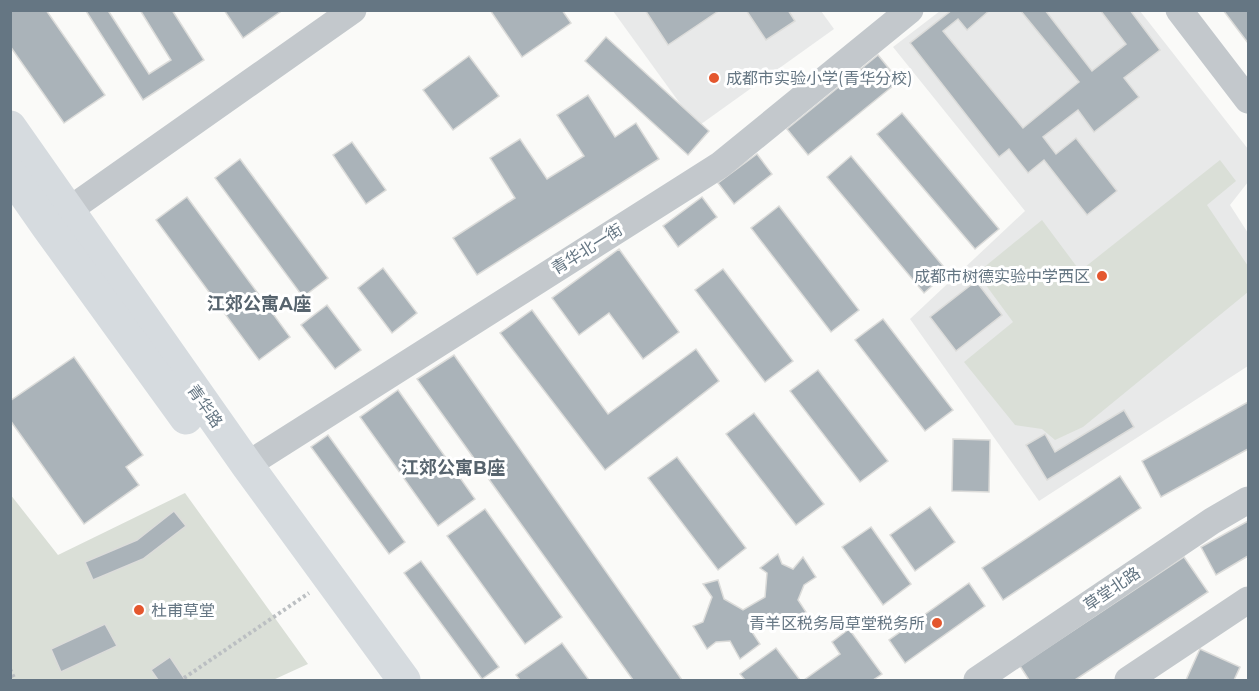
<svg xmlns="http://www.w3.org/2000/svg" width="1259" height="691" font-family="Montserrat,'Noto Sans SC',sans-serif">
  <rect width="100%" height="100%" fill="#fafaf8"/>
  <g fill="#e8e9e9">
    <polygon points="613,11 821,11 834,29 697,127"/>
    <polygon points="940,11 1140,11 1248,149 1248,182 1230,205 1248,233 1248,366 1039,501 910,319 1025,211 893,47"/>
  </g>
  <g fill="#dadfd7">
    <polygon points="1220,160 1236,181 1207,205 1248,266 1248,292 1083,427 1055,440 1042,429 1015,425 964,362 1013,322 977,273 1042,220 1080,271"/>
    <polygon points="185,493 308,664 273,680 11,680 10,494 58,555"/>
  </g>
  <g fill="#aab3b9" stroke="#dcdcda" stroke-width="1.5">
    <polygon points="10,10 46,10 105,95 64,123 10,46"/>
    <polygon points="111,10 109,12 149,74 171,60 140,10 172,10 204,60 143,100 86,11"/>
    <polygon points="224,10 279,10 280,12 243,38"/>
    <polygon points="490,10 562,10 571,23 522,57"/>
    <polygon points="645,10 720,10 668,45"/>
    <polygon points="746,10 788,10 795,21 766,40"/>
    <polygon points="952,10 990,10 967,30 958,19 943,31 1023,128 1079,82 1020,10 1045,10 1092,71 1126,44 1100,10 1130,10 1160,50 1124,78 1139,97 1094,132 1078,110 1043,137 1056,154 1076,138 1117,191 1087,215 1044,160 1028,173 1009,149 999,157 910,43"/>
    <polygon points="1223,10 1248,10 1248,43"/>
    <polygon points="606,37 709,131 688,155 585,61"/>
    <polygon points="878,55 899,81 808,155 787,129"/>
    <polygon points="469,56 499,96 453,130 423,90"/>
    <polygon points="588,95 615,137 636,123 659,159 477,275 453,238 515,198 490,158 520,139 547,179 584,156 557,115"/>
    <polygon points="902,113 999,229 975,249 877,134"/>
    <polygon points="352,142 386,190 366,204 333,155"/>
    <polygon points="757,154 772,174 734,204 718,183"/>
    <polygon points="851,156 948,272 924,293 827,177"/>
    <polygon points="240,159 328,278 303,297 215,178"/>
    <polygon points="187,197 290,337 259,360 156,220"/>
    <polygon points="702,197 717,217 678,247 663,226"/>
    <polygon points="779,206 859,310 831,332 751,228"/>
    <polygon points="619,249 679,332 643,359 609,313 579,335 552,298"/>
    <polygon points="383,268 417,313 392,333 358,288"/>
    <polygon points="723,269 793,361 765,382 695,290"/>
    <polygon points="976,281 1002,315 956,351 930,317"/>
    <polygon points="327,305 361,350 335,369 301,325"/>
    <polygon points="532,310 608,414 696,349 719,381 605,470 500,333"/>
    <polygon points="883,319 953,410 925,431 855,340"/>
    <polygon points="454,355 682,680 633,680 417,379"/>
    <polygon points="74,357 143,455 126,467 139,485 84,524 10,420 10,401"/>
    <polygon points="818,370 888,461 860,482 790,391"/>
    <polygon points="398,390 475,499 438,526 360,417"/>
    <polygon points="1248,402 1248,449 1161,497 1142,461"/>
    <polygon points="1124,410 1134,427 1047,480 1026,445 1045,434 1055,452"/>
    <polygon points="754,413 824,504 796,525 726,434"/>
    <polygon points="328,435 405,542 389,554 311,447"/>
    <polygon points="953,439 990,440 989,492 952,491"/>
    <polygon points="677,457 746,548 718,570 648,478"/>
    <polygon points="1120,476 1141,508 1003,600 982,568"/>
    <polygon points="930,507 955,542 915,571 890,535"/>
    <polygon points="485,509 562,617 525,644 447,536"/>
    <polygon points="174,511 186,526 143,559 93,580 85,562 137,540"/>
    <polygon points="1248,521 1248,556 1216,575 1201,547"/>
    <polygon points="871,527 911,584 883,605 842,547"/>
    <polygon points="778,554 782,564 793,569 803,557 816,577 804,585 798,600 806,612 789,627 777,614 752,632 760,644 740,659 730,641 716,642 707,649 693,626 703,622 712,597 703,584 718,580 724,599 743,610 765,597 767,573 760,568"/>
    <polygon points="1184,557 1208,592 1075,680 1029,680 1020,666"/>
    <polygon points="421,561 499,667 482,679 404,573"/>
    <polygon points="969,583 985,606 905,663 889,640"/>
    <polygon points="105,624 117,646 61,672 51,649"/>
    <polygon points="849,629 882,674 873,680 804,680 840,654 832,642"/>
    <polygon points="562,643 589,680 520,680 516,675"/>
    <polygon points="776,648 800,680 745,680 740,674"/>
    <polygon points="1200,649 1240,667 1234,680 1186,680"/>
    <polygon points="170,657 184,678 186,680 158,680 151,670"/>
  </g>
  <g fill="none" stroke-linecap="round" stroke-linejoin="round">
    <g stroke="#bbbfc2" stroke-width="4" stroke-dasharray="3 3" stroke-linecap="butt">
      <polyline points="10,669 15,680"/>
      <polyline points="184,678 309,593"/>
    </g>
    <g stroke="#c3c8cc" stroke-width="27">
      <polyline points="1179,10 1248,100"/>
      <polyline points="52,222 353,10"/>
      <polyline points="247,465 720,165 910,10"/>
      <polyline points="977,680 1212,521 1248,500"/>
      <polyline points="1128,680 1248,600"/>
    </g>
    <g stroke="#d6dbdf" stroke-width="33">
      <polyline points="10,127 247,465 404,680"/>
      <polyline points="10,173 47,226 186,418"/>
    </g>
  </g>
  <g fill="#e4572e" stroke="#fff" stroke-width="2">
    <circle cx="714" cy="78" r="6"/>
    <circle cx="1102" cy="276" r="6"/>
    <circle cx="139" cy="610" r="6"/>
    <circle cx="937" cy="623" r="6"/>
  </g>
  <g text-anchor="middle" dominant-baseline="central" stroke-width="6" stroke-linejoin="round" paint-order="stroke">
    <g font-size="16" fill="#657683" stroke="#fff" text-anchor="start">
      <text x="726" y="78">成都市实验小学(青华分校)</text>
      <text x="1090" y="276" text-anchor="end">成都市树德实验中学西区</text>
      <text x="151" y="610">杜甫草堂</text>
      <text x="925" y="623" text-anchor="end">青羊区税务局草堂税务所</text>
    </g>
    <g font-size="16" fill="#657683" stroke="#fff">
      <text transform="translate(587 249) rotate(-32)">青华北一街</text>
      <text transform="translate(205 406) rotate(55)">青华路</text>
      <text transform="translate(1112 589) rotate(-34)">草堂北路</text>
    </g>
    <g font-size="18" font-weight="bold" fill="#57646e" stroke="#fff">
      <text x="259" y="304">江郊公寓A座</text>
      <text x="453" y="468">江郊公寓B座</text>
    </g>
  </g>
  <rect width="1259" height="691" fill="none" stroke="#657683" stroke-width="24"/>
</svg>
